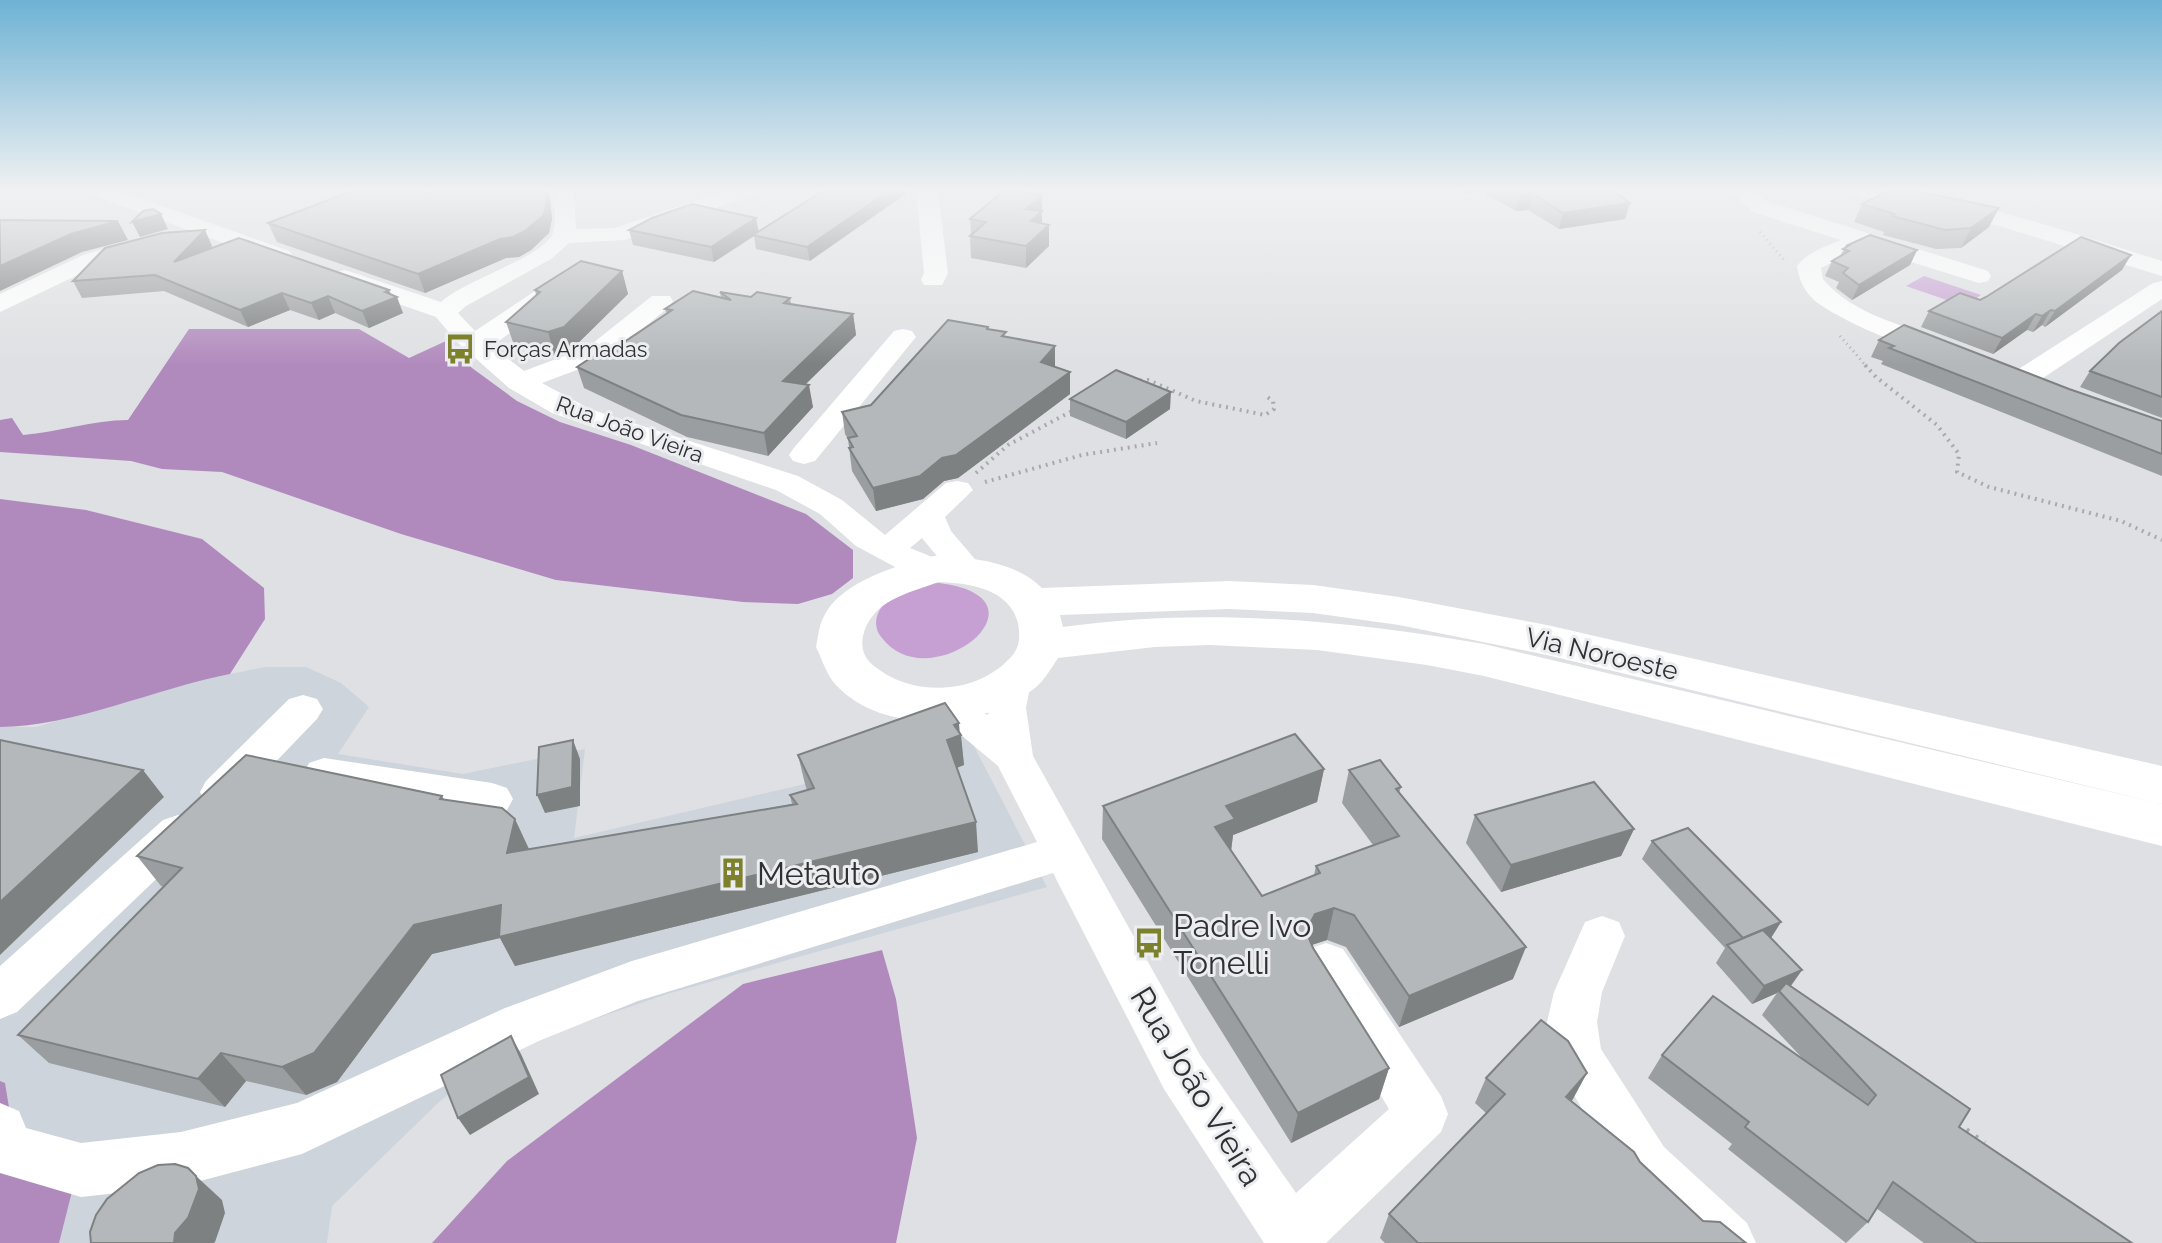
<svg xmlns="http://www.w3.org/2000/svg" width="2162" height="1243" font-family="Raleway,sans-serif">
  <rect width="100%" height="100%" fill="#dee0e3"/>
  <polygon fill="#ced4dc" points="265,667 306,667 341,683 369,707 338,754 463,774 585,749 574,838 805,784 964,727 1047,887 667,994 499,1052 438,1103 332,1206 327,1243 59,1243 0,1184 0,727 36,727 187,683"/>
  <g fill="#c6a0d3">
    <polygon points="1924,276 1981,295 1964,306 1906,286"/>
    <path d="M939,583C1059,598 930,701 882,638C873,628 875,615 883,605C896,589 920,584 939,583Z"/>
  </g>
  <g fill="#b18abd">
    <path d="M189,329H359L409,358L446,341L472,368L517,401L560,422L631,445L806,514L853,550V578L832,594L798,604L743,602L556,580L401,534L222,472L162,469L131,461L0,452V420L12,418L23,435C58,432 93,420 128,420Z"/>
    <path d="M0,499L86,510L202,539L264,588L265,619L230,674C157,688 72,727 0,727Z"/>
    <polygon points="882,950 896,999 917,1138 896,1243 432,1243 507,1161 743,984"/>
    <polygon points="0,1081 5,1083 13,1132 84,1144 59,1243 0,1243"/>
  </g>
  <g fill="none" stroke-linecap="round" stroke-linejoin="round">
    <g stroke="#a9aaad" stroke-width="3" stroke-dasharray="1 4" stroke-linecap="butt">
      <polyline points="1760,232 1785,261"/>
      <polyline points="1840,336 1867,367"/>
    </g>
    <g stroke="#a9aaad" stroke-width="4" stroke-dasharray="2 5" stroke-linecap="butt">
      <polyline points="1865,365 1876,377 1937,425 1959,454 1957,472 1989,487 2121,521 2162,540"/>
      <polyline points="1133,381 1148,380 1196,401 1265,415 1274,409 1273,401 1266,396"/>
      <polyline points="976,473 1008,445 1074,410"/>
      <polyline points="985,482 1082,455 1157,443"/>
    </g>
    <polyline stroke="#a9aaad" stroke-width="7" stroke-dasharray="3 8" stroke-linecap="butt" points="1957,1124 1984,1144"/>
    <g fill="#fff" fill-rule="evenodd">
      <polygon points="89,191 120,191 289,251 293,256 289,261 273,261 92,195"/>
      <path d="M552,191H574L576,229L615,228L723,191H755L752,195L625,240L569,243L551,259L466,306L458,313L475,331L538,289H556L559,294L556,299L492,346L524,371L588,347L652,296H670L673,301L670,306L606,359L542,383L590,409L798,476L842,500L885,535L946,483L957,481L968,483L973,490L945,517L951,531L985,571L980,579C967,582 959,582 950,571L946,577L934,580L897,568L856,546L820,514L776,490L552,413L509,388L457,342L436,317L336,282L333,277L336,272L345,270L441,302C465,280 540,258 552,235C558,222 554,204 552,191ZM922,538L940,560L910,548Z"/>
      <polygon points="916,191 938,191 948,273 942,285 924,285 921,280 924,273"/>
      <path d="M1730,191H1754L1769,202L1988,271L1991,276L1988,281L1979,283L1863,247L1821,268L1823,279C1853,315 1907,327 1949,341L1953,347L1949,353C1925,359 1832,317 1813,299C1803,289 1799,279 1797,266C1808,252 1824,247 1841,240L1753,212Z"/>
      <path d="M1851,191C1957,191 2061,230 2162,261V276L1999,226L1861,197Z"/>
      <polygon points="141,237 149,239 153,244 149,249 99,265 0,312 0,294 83,255"/>
      <polygon points="2162,281 2162,299 2034,384 2024,386 2014,384 2010,378 2014,372 2153,283"/>
      <polygon points="903,329 912,331 916,337 815,461 804,464 793,461 789,455 793,449 894,331"/>
      <polygon points="1012,669 1025,673 1031,682 1026,708 1033,756 1200,1055 1296,1193 1389,1109 1309,979 1302,964 1309,949 1326,943 1343,949 1441,1096 1448,1114 1441,1132 1326,1243 1264,1243 1164,1089 1053,873 638,1001 541,1040 302,1154 181,1186 81,1197 0,1173 0,1103 19,1111 26,1128 81,1143 181,1132 297,1103 505,1008 632,961 1037,842 998,766 961,735 921,716 916,706 921,696 935,692 988,715 993,682 999,673"/>
      <polygon points="303,695 317,699 323,709 317,719 236,803 221,808 206,803 200,792 206,781 289,699"/>
      <polygon points="324,758 492,783 507,788 513,799 507,810 492,815 324,790 309,785 303,774 309,763"/>
      <polygon points="178,815 193,820 200,832 193,844 17,1012 0,1019 0,966 163,820"/>
      <polygon points="1602,916 1619,922 1625,936 1602,992 1597,1022 1601,1049 1664,1147 1747,1223 1756,1243 1686,1243 1626,1185 1552,1057 1547,1022 1554,992 1585,922"/>
    </g>
    <path fill="#fff" fill-rule="evenodd" d="M934,556C970,557 1015,561 1042,588L1229,581L1313,585L1399,597L1547,625L2162,766V804L1547,655L1399,625L1313,613L1229,609L1060,615L1063,627C1205,607 1343,620 1484,644L2162,804V846L1484,676L1427,665L1317,650L1210,645L1155,647L1058,658C1050,670 1043,683 1031,691C980,729 882,735 836,685C827,676 822,659 816,647C818,637 819,625 824,616C841,581 899,565 934,556ZM938,582C972,583 1015,590 1019,630C1020,641 1018,650 1010,658C978,693 918,697 881,671C867,662 860,653 863,636C866,621 878,607 892,600C907,592 923,588 938,582Z"/>
  </g>
  <g fill="#9b9ea0">
    <polygon points="549,191 552,219 549,233 531,250 519,257 506,258 425,293 277,242 268,223 429,193"/>
    <polygon points="823,191 810,261 756,249 754,236 714,262 633,245 629,230 756,218 758,232"/>
    <polygon points="1460,191 1614,191 1630,203 1625,219 1559,229 1528,210 1516,211 1482,192 1462,194"/>
    <polygon points="1042,195 1042,223 1049,225 1049,246 1026,268 971,258 970,236 971,234 970,219"/>
    <polygon points="1862,204 1989,227 1961,248 1936,249 1883,235 1884,232 1854,222"/>
    <polygon points="212,246 210,249 391,294 403,313 369,328 335,313 319,320 290,310 248,327 164,291 82,298 73,281"/>
    <polygon points="1846,246 1917,250 1910,265 1852,300 1836,288 1839,282 1825,276 1832,261 1840,256"/>
    <polygon points="2122,270 2045,327 2042,325 2033,332 2027,330 1993,354 1921,327 1929,311"/>
    <polygon points="622,271 628,294 571,350 555,356 514,345 506,322 536,295 535,290"/>
    <polygon points="720,292 751,297 790,298 791,304 853,314 856,335 805,385 813,407 768,456 687,437 584,388 577,367 609,352 667,314 665,309 721,297"/>
    <polygon points="2162,311 2162,418 2080,387 2090,371"/>
    <polygon points="988,330 1006,337 1055,367 1070,394 958,478 944,481 923,499 876,511 852,471 848,439 845,434 842,412 871,405"/>
    <polygon points="1879,340 2069,389 2162,421 2162,476 1881,364 1883,361 1871,357"/>
    <polygon points="1070,399 1170,409 1126,439 1070,416"/>
    <polygon points="960,733 964,765 957,768 978,852 515,966 500,938 432,954 337,1082 306,1095 246,1081 225,1107 49,1063 18,1035 164,887 161,886 137,856 442,796 444,799 529,850 792,804 790,795 807,790 805,784 798,755"/>
    <polygon points="1324,769 1317,802 1233,835 1231,851 1262,896 1314,875 1316,866 1373,845 1342,803 1349,770 1401,787 1399,793 1513,979 1399,1027 1346,947 1327,940 1312,945 1389,1068 1379,1099 1291,1143 1102,839 1103,806"/>
    <polygon points="1475,815 1634,829 1621,856 1501,892 1466,843"/>
    <polygon points="1652,841 1781,922 1771,938 1802,970 1791,986 1959,1127 2132,1243 1924,1243 1876,1208 1868,1222 1846,1243 1728,1149 1732,1144 1648,1078 1662,1055 1804,1060 1762,1015 1777,993 1752,1004 1716,963 1725,948 1642,859"/>
    <polygon points="1486,1078 1573,1099 1571,1101 1640,1162 1703,1221 1746,1243 1385,1243 1380,1238 1389,1214 1486,1113 1475,1103"/>
  </g>
  <g fill="#7e8182">
    <polygon points="546,191 549,191 552,219 549,233 531,250 519,257 506,258 425,293 418,274"/>
    <polygon points="889,191 910,191 810,261 807,247"/>
    <polygon points="1532,193 1528,210 1516,211 1520,195"/>
    <polygon points="1042,195 1042,231 1049,225 1049,246 1026,268 1026,209"/>
    <polygon points="1630,203 1625,219 1559,229 1563,213"/>
    <polygon points="1999,208 1989,227 1961,248 1971,228"/>
    <polygon points="161,214 168,229 140,237 132,222"/>
    <polygon points="756,218 759,233 753,235 754,236 714,262 711,247"/>
    <polygon points="118,221 128,240 82,252 0,291 0,266 71,234"/>
    <polygon points="205,230 212,246 182,278 174,262"/>
    <polygon points="1917,250 1910,265 1852,300 1859,285"/>
    <polygon points="2131,255 2122,270 2045,327 2055,311"/>
    <polygon points="622,271 628,294 571,350 555,356 548,332"/>
    <polygon points="389,290 393,298 397,297 403,313 369,328 362,311 385,292"/>
    <polygon points="282,293 290,310 248,327 240,310"/>
    <polygon points="328,296 335,313 319,320 311,303"/>
    <polygon points="2051,310 2042,325 2033,332 2042,316"/>
    <polygon points="853,314 856,335 787,402 783,381"/>
    <polygon points="2036,314 2027,330 1993,354 2002,338"/>
    <polygon points="1055,346 1055,368 1041,362"/>
    <polygon points="1070,372 1070,394 958,478 944,481 923,499 876,511 873,488 942,458"/>
    <polygon points="809,385 813,407 768,456 764,433"/>
    <polygon points="1171,392 1170,409 1126,439 1126,422"/>
    <polygon points="959,723 960,736 961,735 964,765 950,770 947,740 954,725"/>
    <polygon points="573,740 580,759 580,806 545,813 537,795"/>
    <polygon points="1324,769 1317,802 1233,835 1231,851 1215,827 1226,806"/>
    <polygon points="143,770 164,797 0,955 0,902"/>
    <polygon points="515,819 529,849 507,853"/>
    <polygon points="976,822 978,852 515,966 500,938 432,954 337,1082 306,1095 282,1067 414,925 501,905"/>
    <polygon points="1634,829 1621,856 1501,892 1511,865"/>
    <polygon points="1334,908 1327,940 1308,946 1306,931 1315,914"/>
    <polygon points="1781,922 1769,941 1743,938"/>
    <polygon points="1526,947 1513,979 1399,1027 1409,996"/>
    <polygon points="1802,970 1789,988 1779,991 1777,993 1752,1004 1764,986"/>
    <polygon points="511,1036 521,1054 539,1094 470,1135 458,1118"/>
    <polygon points="221,1053 246,1081 225,1107 198,1079"/>
    <polygon points="1389,1068 1379,1099 1291,1143 1298,1113"/>
    <polygon points="1587,1073 1573,1099 1553,1122 1566,1097"/>
    <polygon points="196,1176 222,1200 225,1213 215,1242 214,1243 174,1243 175,1233"/>
  </g>
  <g fill="#b4b8ba" stroke="#7e8182" stroke-width="2">
    <polygon points="352,191 424,191 429,193 441,191 546,191 547,200 544,215 525,231 513,237 500,239 418,274 268,223"/>
    <polygon points="823,191 889,191 807,247 753,235"/>
    <polygon points="1004,191 1021,191 1042,195 1026,209 1042,211 1031,221 1049,225 1026,246 970,236 986,222 970,219"/>
    <polygon points="1513,191 1614,191 1630,203 1563,213 1532,193 1520,195"/>
    <polygon points="1888,191 1916,191 1999,208 1971,228 1945,230 1892,216 1895,214 1862,204"/>
    <polygon points="692,204 756,218 711,247 629,230 652,218"/>
    <polygon points="153,209 161,214 132,222 143,211"/>
    <polygon points="0,220 118,221 71,234 0,266"/>
    <polygon points="205,230 174,262 239,238 389,290 385,292 397,297 362,311 328,296 311,303 282,293 240,310 155,275 73,281 105,248 162,233"/>
    <polygon points="1870,235 1917,250 1859,285 1843,273 1848,268 1832,261 1849,251 1843,249 1848,246 1846,246"/>
    <polygon points="2081,237 2131,255 2055,311 2051,310 2042,316 2036,314 2002,338 1929,311 1960,293 1980,300 1986,297"/>
    <polygon points="581,261 622,271 564,327 548,332 506,322 540,292 535,290"/>
    <polygon points="693,291 731,300 720,292 751,297 757,292 790,298 784,303 853,314 783,381 809,385 764,433 681,415 577,367 604,349 609,352 672,310 665,309"/>
    <polygon points="2162,311 2162,397 2090,371 2119,343"/>
    <polygon points="948,320 988,327 987,329 1006,332 1002,336 1055,346 1041,362 1070,372 956,455 942,458 920,476 873,488 849,448 853,447 848,438 857,436 842,412 871,405"/>
    <polygon points="1904,325 2069,389 2162,421 2162,454 1889,348 1894,346 1879,340"/>
    <polygon points="1116,370 1171,392 1126,422 1070,399"/>
    <polygon points="945,703 959,723 954,725 961,735 947,740 976,822 499,937 501,905 414,925 314,1053 282,1067 221,1053 198,1079 18,1035 182,868 137,856 246,755 442,796 440,799 502,808 515,819 507,853 797,804 790,795 814,788 798,755"/>
    <polygon points="1295,734 1324,769 1226,806 1235,819 1215,827 1262,896 1320,873 1316,866 1399,836 1349,770 1380,760 1401,787 1396,789 1526,947 1409,996 1354,915 1334,908 1315,914 1306,931 1313,948 1389,1068 1298,1113 1103,806"/>
    <polygon points="0,740 143,770 0,902"/>
    <polygon points="573,740 572,787 537,795 539,747"/>
    <polygon points="1594,782 1634,829 1511,865 1475,815"/>
    <polygon points="1688,828 1781,922 1743,938 1652,841"/>
    <polygon points="1763,930 1802,970 1764,986 1727,945"/>
    <polygon points="1786,983 1970,1109 1959,1127 2132,1243 1977,1243 1893,1182 1868,1222 1745,1127 1749,1122 1662,1055 1713,996 1868,1105 1876,1095 1779,991"/>
    <polygon points="1541,1020 1568,1041 1587,1073 1566,1097 1634,1152 1640,1162 1703,1221 1720,1222 1746,1243 1418,1243 1389,1214 1505,1094 1486,1078"/>
    <polygon points="511,1036 529,1077 458,1118 441,1075"/>
    <polygon points="175,1164 188,1168 196,1176 199,1189 188,1218 175,1233 174,1243 91,1243 90,1232 96,1215 107,1199 139,1173 158,1165"/>
  </g>
  <linearGradient id="sky" x2="0" y2="1"><stop stop-color="#6eb2d4"/><stop offset="0.52" stop-color="#f0f1f2"/><stop offset="1" stop-color="#f0f1f2" stop-opacity="0"/></linearGradient>
  <rect width="2162" height="365" fill="url(#sky)"/>
  <defs>
    <g id="bus-bare" transform="scale(2.4)"><path d="M-5-6H5V4H4V6H2V4H-2V6H-4V4H-5ZM-3.5-4V0h7V-4ZM-3.5 1.2v1.5H-2V1.2ZM2 1.2v1.5H3.5V1.2Z" fill="#7d812b" stroke="#ebedf0" stroke-width="2.5" paint-order="stroke"/></g>
    <g id="building-bare" transform="scale(2.4)"><path d="M-4-6H4V6H1V3H-1V6H-4ZM-2.5-4.3h1.7v1.8h-1.7ZM.8-4.3h1.7v1.8H.8ZM-2.5-1h1.7V.8h-1.7ZM.8-1h1.7V.8H.8Z" fill="#7d812b" stroke="#ebedf0" stroke-width="2.5" paint-order="stroke"/></g>
  </defs>
  <g fill-rule="evenodd">
    <use href="#bus-bare" x="460" y="349"/>
    <use href="#building-bare" x="733" y="873"/>
    <use href="#bus-bare" x="1149" y="943"/>
  </g>
  <g text-anchor="middle" dominant-baseline="central" stroke-width="6" stroke-linejoin="round" paint-order="stroke">
    <g font-size="22" fill="#2f3031" stroke="#ebedf0" text-anchor="start">
      <text x="484" y="349">Forças Armadas</text>
    </g>
    <g font-size="22" fill="#2f3031" stroke="#ebedf0">
      <text transform="translate(630 429) rotate(20)">Rua João Vieira</text>
    </g>
    <g font-size="26" fill="#2f3031" stroke="#ebedf0">
      <text transform="translate(1602 654) rotate(13)">Via Noroeste</text>
    </g>
    <g font-size="32" fill="#2f3031" stroke="#ebedf0" text-anchor="start">
      <text x="757" y="873">Metauto</text>
      <text x="1173" y="925">Padre Ivo<tspan x="1173" dy="37">Tonelli</tspan></text>
    </g>
    <g font-size="32" fill="#2f3031" stroke="#ebedf0">
      <text transform="translate(1197 1086) rotate(59)">Rua João Vieira</text>
    </g>
  </g>
</svg>
